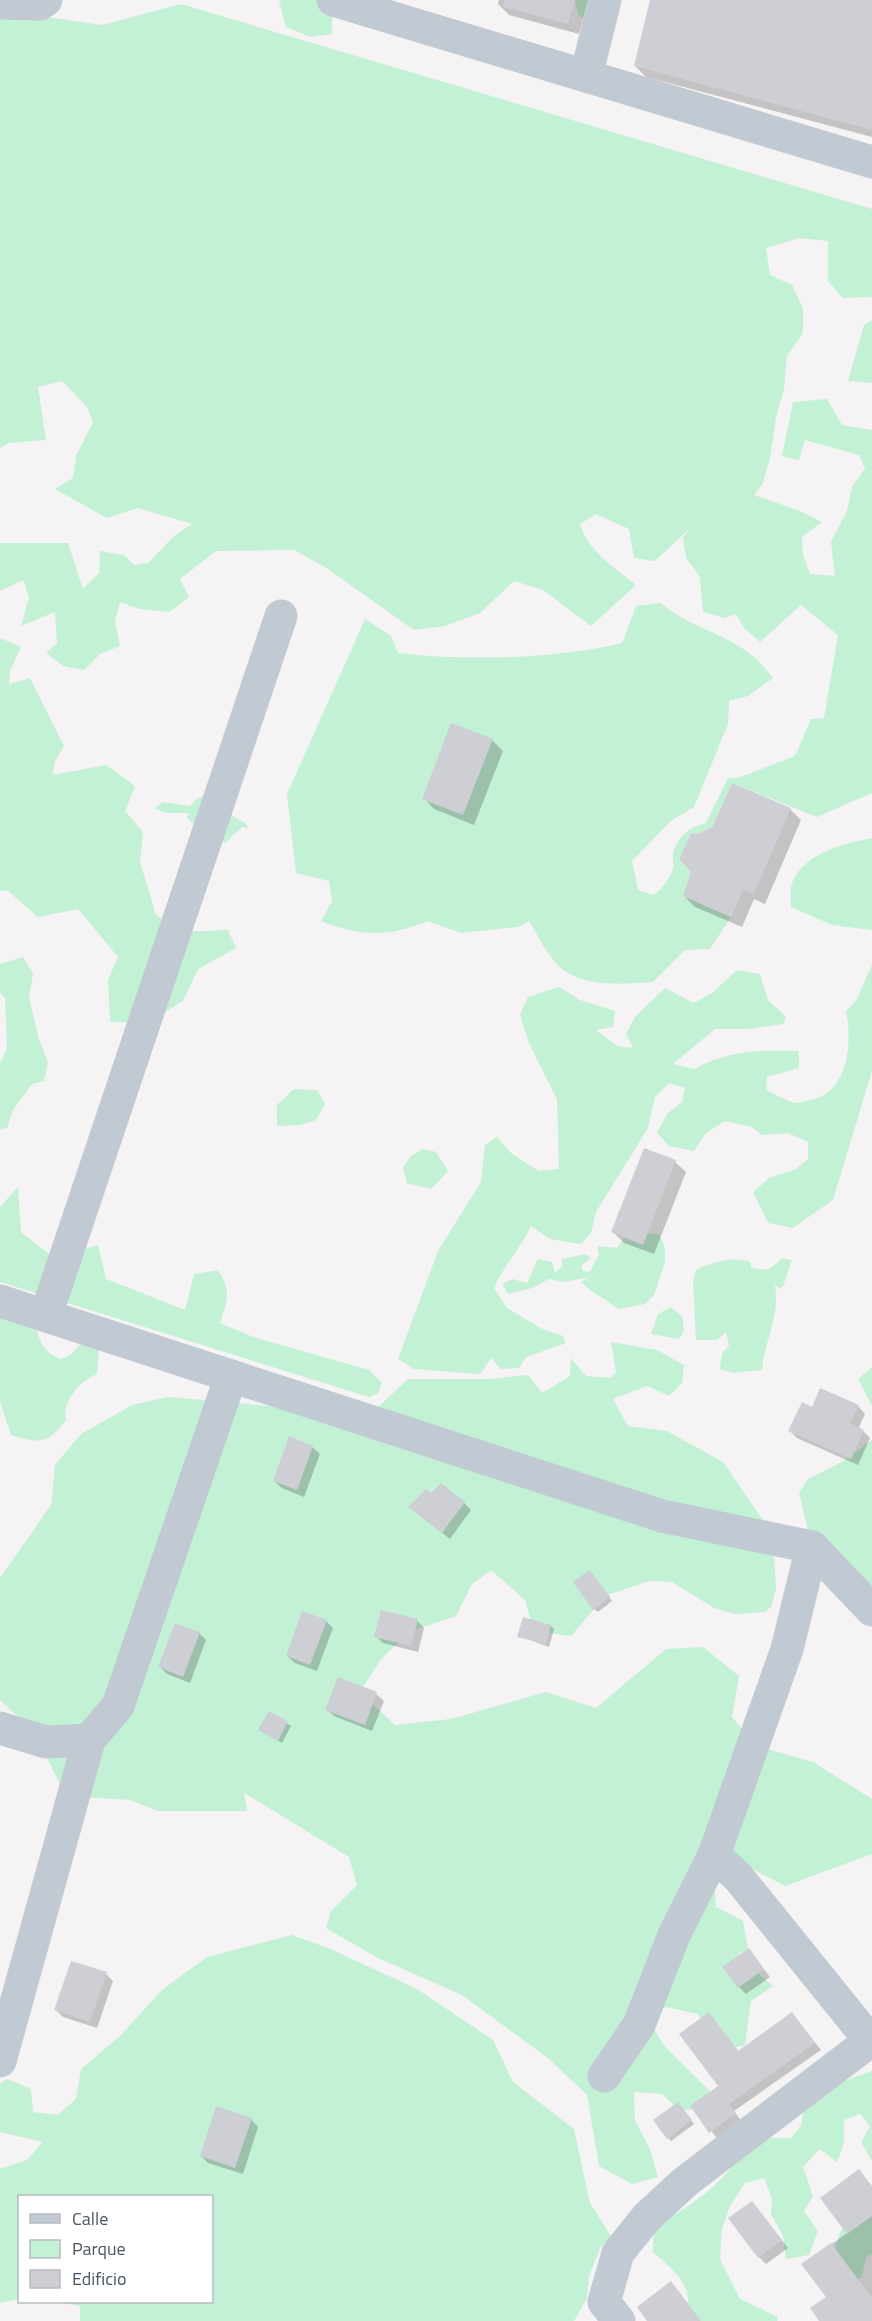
<svg xmlns="http://www.w3.org/2000/svg" width="872" height="2321" font-family="'Titillium Web',sans-serif">
  <rect width="100%" height="100%" fill="#f5f3f3"/>
  <g fill="#c3f1d5">
    <path d="M0,0L39,16L102,25L181,4L872,209V297L843,298L828,281V241L799,238L766,248L770,275L792,285L803,308V333L787,356L784,389L776,417L770,459L762,485L754,495L800,511L822,522L802,537L803,555L810,574L835,576L831,542L847,511L852,487L865,468L859,455L805,440L799,460L782,456L793,402L827,399L842,425L872,430V793L817,817L732,783L712,827L697,834L691,833L679,859L691,872L683,896L731,917L710,949L685,950L653,982C621,984 577,989 554,961C544,949 537,934 529,921L518,927L461,933L427,921C388,938 361,936 321,921L332,901L329,881L296,873L287,794L365,619L391,636L398,653C466,661 555,659 622,643L636,606L661,603C688,627 726,633 754,657C761,663 767,671 773,678L748,696L729,701L728,724L694,807L672,820L632,861L638,890L654,895C662,888 671,878 673,868C674,864 672,858 673,854C677,836 690,827 706,823L728,778H738L795,756L811,719L824,718L838,635L801,605L760,642L744,628L736,614L725,618L703,612L700,577L686,558L683,537L691,527L655,561L634,558L629,529L596,514L580,524C588,551 614,567 636,585L591,626L543,590L514,581L480,613L445,626L414,630L325,567L294,550L216,551L180,579L189,597L169,612L139,609L120,602L115,621L120,646L100,654L84,670L63,666L46,653L57,643L55,612L21,626L29,597L23,580L0,591V543H68L83,589L99,573L100,551L124,555L134,565L148,563L174,536L192,524L138,508L107,518L55,489L73,478L76,456L93,422L87,407L62,381L38,387L46,440L9,443L0,448Z"/>
    <polygon points="282,0 339,0 332,3 332,34 310,37 286,27 279,1"/>
    <polygon points="575,0 616,0 591,21 579,16"/>
    <polygon points="872,320 872,383 848,381 864,325"/>
    <polygon points="0,638 21,647 10,671 9,684 30,678 64,746 55,761 53,775 106,765 135,786 125,811 143,832 140,862 156,915 181,932 228,930 236,948 198,969 183,1001 149,1022 110,1022 108,980 118,957 78,909 38,917 8,891 0,890"/>
    <path d="M208,796L223,810L245,823L249,828L242,827L225,843C213,831 198,830 187,818L189,813H165L155,808L163,802L190,806L198,798Z"/>
    <path d="M872,838V930L832,925L791,907C791,899 790,890 792,883C804,853 843,844 872,838Z"/>
    <polygon points="23,957 33,974 29,998 39,1039 48,1062 44,1081 32,1084 13,1110 7,1128 0,1129 0,1064 7,1048 5,998 0,992 0,964"/>
    <path d="M872,965V1071L833,1200L793,1228L768,1223L753,1192L769,1178L796,1169L808,1159V1142L788,1133L762,1135L752,1127L725,1121L706,1133L694,1151L669,1146L657,1133L667,1114L682,1102L685,1088L669,1083L655,1097L648,1128L596,1212L591,1233L581,1244L550,1239L531,1226C521,1248 504,1265 494,1288L507,1308L542,1329L563,1336L566,1343L526,1357L519,1368L501,1369L491,1358L480,1374L414,1369L398,1359L438,1251L481,1182L485,1145L497,1137L512,1154L539,1171L559,1169L557,1099L529,1043L520,1015L528,997L559,987L580,1000L615,1011L613,1027L596,1030L617,1046L633,1048L626,1034L635,1017L665,988L694,1003L712,993L737,970L760,974L768,1000L786,1017L783,1024L747,1029H715L673,1064L694,1069C725,1051 763,1049 799,1051V1068L767,1077L766,1090C774,1094 787,1101 796,1103C800,1103 806,1101 810,1100C848,1093 853,1043 846,1011L856,1001Z"/>
    <polygon points="294,1089 317,1090 325,1104 316,1120 301,1125 277,1126 277,1105"/>
    <polygon points="423,1149 436,1152 448,1171 431,1189 407,1183 403,1168 411,1156"/>
    <path d="M18,1187L21,1232L54,1258L98,1245L106,1279L185,1310L194,1274L218,1270C232,1291 227,1301 220,1323L253,1337L369,1370L382,1383L378,1393L369,1397L0,1282V1207Z"/>
    <path d="M647,1233L660,1235L665,1249V1263L654,1295L645,1304L618,1309C606,1299 592,1293 581,1282L590,1277L563,1282L549,1279L532,1288L508,1294L502,1284L512,1279L527,1283L538,1259L552,1262L555,1273L562,1266V1259L585,1254L591,1258L581,1266L583,1271L590,1272L599,1254L597,1246L617,1248L624,1238L642,1244Z"/>
    <path d="M782,1258L792,1260L783,1286L780,1289L775,1285C780,1318 765,1338 762,1370L733,1373L720,1369L722,1353L729,1346L726,1332L717,1340H696L693,1279L697,1269C714,1262 732,1256 751,1262V1267C767,1273 771,1269 782,1258Z"/>
    <path d="M0,1288L39,1327L37,1331C42,1346 45,1353 61,1359L70,1355L82,1343L99,1347L97,1374C80,1381 62,1400 66,1420C48,1444 40,1444 11,1435L0,1402Z"/>
    <polygon points="671,1307 682,1316 684,1331 679,1339 651,1334 658,1314"/>
    <polygon points="611,1342 657,1350 684,1365 682,1383 669,1396 647,1386 613,1399 628,1426 667,1431 723,1462 769,1529 774,1557 776,1590 771,1607 765,1612 735,1614 714,1608 672,1582 649,1581 605,1596 571,1636 534,1631 525,1600 491,1570 472,1584 456,1616 411,1631 381,1659 360,1692 395,1725 451,1719 546,1692 596,1708 666,1649 703,1647 739,1676 732,1717 757,1746 813,1762 872,1799 872,1854 785,1886 726,1855 714,1877 716,1907 743,1921 748,1949 737,1955 773,1986 751,2001 745,2045 728,2049 711,2035 698,2014 666,2007 646,2016 665,2047 711,2092 709,2111 678,2109 662,2094 634,2092 635,2121 650,2149 658,2177 632,2184 599,2166 587,2095 549,2059 462,1995 378,1958 326,1928 331,1911 357,1885 349,1857 244,1793 247,1811 158,1811 130,1800 66,1796 38,1740 26,1724 0,1700 0,1578 51,1505 55,1465 81,1434 132,1405 168,1397 303,1409 375,1410 408,1379 489,1379 528,1375 542,1393 570,1376 571,1358 586,1376 610,1378 616,1372"/>
    <polygon points="872,1367 872,1406 858,1379"/>
    <polygon points="872,1435 872,1599 808,1530 799,1493 808,1479 842,1462 872,1440"/>
    <polygon points="292,1935 328,1948 417,1989 493,2040 513,2082 574,2129 590,2203 611,2236 600,2248 589,2276 587,2298 574,2321 80,2321 80,2306 57,2302 212,2302 212,2196 20,2196 19,2299 0,2303 0,2169 27,2160 43,2142 0,2132 0,2084 7,2079 31,2089 33,2112 58,2115 76,2099 81,2069 120,2036 162,1990 207,1957"/>
    <path d="M872,2071V2161L861,2142L870,2126L860,2114L844,2120V2143L837,2162L820,2149L803,2167L813,2196L804,2211L818,2231L809,2255L786,2259L783,2236L771,2214L772,2199L764,2178L745,2183L730,2206L722,2228L720,2259L740,2299L778,2317L777,2321H686C695,2286 677,2273 653,2252L654,2227C692,2205 732,2180 748,2138H791L801,2126L804,2105L841,2082Z"/>
    <path d="M872,2202V2254L866,2257L862,2277L852,2282L832,2264C840,2227 841,2223 872,2202Z"/>
  </g>
  <g fill="#0003">
    <polygon points="499,0 588,0 579,34 509,15 498,4"/>
    <polygon points="652,0 872,0 872,137 646,77 635,66"/>
    <polygon points="492,740 503,751 474,825 434,809 424,798"/>
    <polygon points="790,809 801,820 765,904 754,899 742,927 695,907 684,896 693,872"/>
    <polygon points="675,1162 686,1172 654,1254 624,1243 613,1232"/>
    <polygon points="858,1406 865,1414 859,1427 870,1438 858,1465 797,1438 790,1431 813,1409"/>
    <polygon points="312,1447 320,1454 304,1497 282,1488 274,1481"/>
    <polygon points="431,1496 464,1503 471,1510 450,1539 418,1514"/>
    <polygon points="593,1575 612,1601 598,1612 594,1609"/>
    <polygon points="326,1621 333,1628 317,1671 295,1663 287,1656"/>
    <polygon points="417,1621 424,1628 418,1652 383,1643 376,1636"/>
    <polygon points="551,1626 554,1629 549,1647 519,1636"/>
    <polygon points="199,1633 206,1640 190,1683 167,1674 160,1667"/>
    <polygon points="376,1694 384,1701 372,1731 334,1716 327,1709"/>
    <polygon points="269,1713 291,1726 282,1743 260,1730"/>
    <polygon points="749,1950 770,1977 746,1994 739,1987"/>
    <polygon points="106,1974 113,1981 97,2028 63,2017 56,2010"/>
    <polygon points="709,2014 739,2052 792,2014 821,2050 734,2111 741,2121 717,2138 692,2107 720,2087"/>
    <polygon points="681,2107 694,2124 671,2141 668,2138"/>
    <polygon points="251,2119 258,2127 243,2174 208,2163 201,2156"/>
    <polygon points="859,2171 872,2186 872,2321 821,2321 828,2298 803,2265 847,2233"/>
    <polygon points="752,2203 788,2248 766,2264 759,2257"/>
  </g>
  <g fill="#cdcfd5">
    <polygon points="504,0 575,0 568,24 503,7"/>
    <polygon points="650,0 872,0 872,130 634,66"/>
    <polygon points="451,723 493,739 463,815 422,799"/>
    <polygon points="732,783 791,808 754,894 743,890 731,917 683,896 691,872 679,859 691,833 697,834 712,827"/>
    <polygon points="644,1148 676,1160 643,1245 611,1232"/>
    <polygon points="820,1388 859,1405 850,1423 864,1430 851,1459 788,1431 802,1402 812,1407"/>
    <polygon points="289,1436 313,1446 297,1490 273,1481"/>
    <polygon points="441,1483 465,1502 442,1533 408,1507 426,1489 431,1493"/>
    <polygon points="590,1570 610,1597 593,1610 573,1582"/>
    <polygon points="381,1610 418,1619 411,1646 374,1637"/>
    <polygon points="302,1611 327,1620 310,1665 286,1656"/>
    <polygon points="523,1617 551,1625 546,1644 517,1637"/>
    <polygon points="175,1623 200,1632 183,1677 158,1667"/>
    <polygon points="338,1677 377,1692 365,1725 325,1710"/>
    <polygon points="269,1711 288,1721 278,1741 258,1730"/>
    <polygon points="749,1948 764,1969 738,1988 722,1967"/>
    <polygon points="71,1961 107,1972 90,2022 54,2010"/>
    <polygon points="709,2012 738,2051 792,2012 815,2043 729,2104 736,2113 709,2133 690,2106 718,2086 679,2034"/>
    <polygon points="678,2102 692,2120 667,2139 653,2120"/>
    <polygon points="216,2106 252,2118 235,2168 200,2156"/>
    <polygon points="859,2169 872,2187 872,2216 847,2234 820,2198"/>
    <polygon points="752,2201 782,2240 758,2258 728,2218"/>
    <polygon points="831,2243 872,2298 872,2321 819,2321 810,2308 826,2297 801,2264"/>
    <polygon points="671,2281 701,2321 647,2321 637,2307"/>
  </g>
  <g fill="none" stroke-linecap="round" stroke-linejoin="round">
    <g stroke="#c1cad2" stroke-width="33">
      <polyline points="333,0 872,162"/>
      <polyline points="0,3 40,4 46,0"/>
      <polyline points="586,76 605,0"/>
      <polyline points="0,1301 662,1516 812,1547 872,1610"/>
      <polyline points="46,1315 281,616"/>
      <polyline points="812,1547 787,1649 714,1855 738,1877 872,2043"/>
      <polyline points="0,1728 46,1742 89,1740 118,1706 231,1376"/>
      <polyline points="0,2061 89,1740"/>
      <polyline points="604,2076 639,2025 674,1935 714,1855"/>
      <polyline points="619,2321 604,2302 618,2253 647,2217 685,2182 870,2041"/>
    </g>
  </g>
  <rect x="18" y="2195" width="195" height="108" fill="#ffffff" stroke="#b7bbc0" stroke-width="1.5"/>
  <rect x="30" y="2214" width="30" height="9" fill="#c1cad2" stroke="#b7bbc0" stroke-width="1.5"/>
  <text x="72" y="2225" font-size="18" fill="#4a5661">Calle</text>
  <rect x="30" y="2240" width="30" height="18" fill="#c3f1d5" stroke="#b7bbc0" stroke-width="1.5"/>
  <text x="72" y="2255" font-size="18" fill="#4a5661">Parque</text>
  <rect x="30" y="2270" width="30" height="18" fill="#cdcfd5" stroke="#b7bbc0" stroke-width="1.5"/>
  <text x="72" y="2285" font-size="18" fill="#4a5661">Edificio</text>
</svg>
